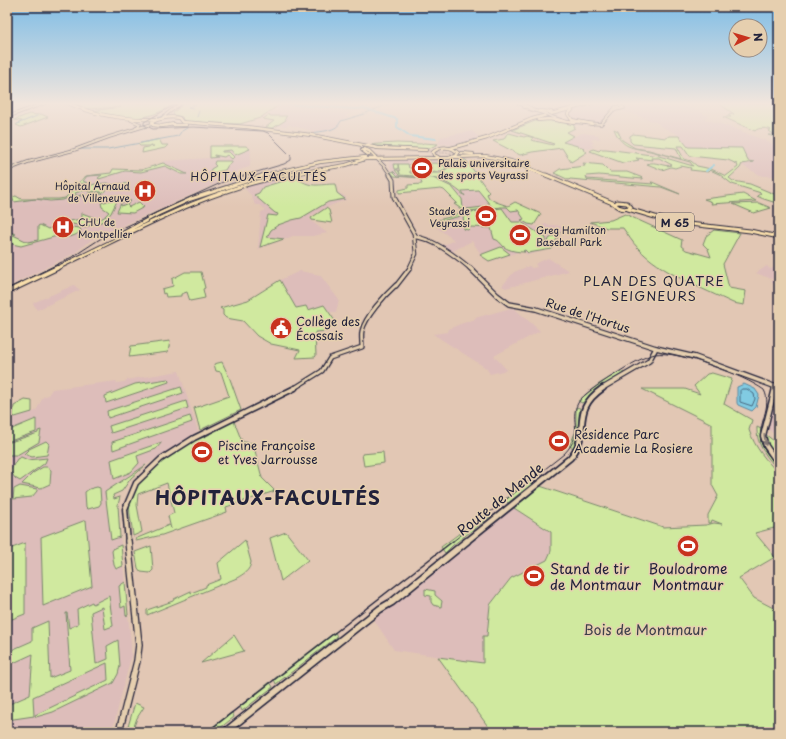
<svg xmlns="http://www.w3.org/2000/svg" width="786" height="739" font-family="'Playpen Sans',sans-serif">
  <rect width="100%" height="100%" fill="#e2c7b4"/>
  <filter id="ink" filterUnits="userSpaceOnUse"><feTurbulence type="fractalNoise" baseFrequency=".025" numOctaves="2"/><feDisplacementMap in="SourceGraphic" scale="8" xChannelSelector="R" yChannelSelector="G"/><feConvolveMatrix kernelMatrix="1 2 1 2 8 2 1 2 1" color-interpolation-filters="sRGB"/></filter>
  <g filter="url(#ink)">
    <g fill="#ddbdba">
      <polygon points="285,103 335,103 358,108 346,116 350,117 341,121 340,126 333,130 313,133 308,133 313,131 289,125 287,126 278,126 274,128 265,128 274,121 263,119"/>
      <polygon points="599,103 670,103 691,108 708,116 704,119 728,126 771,143 777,149 776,153 773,154 779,159 779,176 762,176 741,165 753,162 748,161 742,148 688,147 677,134 660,126 658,123 621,110 617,110 601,125 579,121 573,119 569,113 570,111"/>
      <polygon points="472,131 479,137 478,139 453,145 438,144 441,137"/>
      <polygon points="582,133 598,135 600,139 592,139 591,141 594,142 591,145 595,146 589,149 562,142"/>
      <polygon points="210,146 246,146 251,151 250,167 239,170 233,175 223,178 224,180 91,240 75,253 7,287 7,198 16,196 21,199 54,199 65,198 86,176 111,173 113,169 141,170 163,163 163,161 209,158"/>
      <polygon points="435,159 436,162 445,161 445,163 466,160 489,192 487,194 489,198 496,202 508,206 515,202 541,214 534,225 531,224 531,226 541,227 545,224 569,227 560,233 552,249 528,255 522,251 489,262 478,254 480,253 472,241 451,252 442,246 454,240 436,227 443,224 438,220 453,216 461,212 460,208 454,204 457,203 444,190 441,189 399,193 399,190 408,188 408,185 422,184 420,178 394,176 391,170 389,161"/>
      <polygon points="294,175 304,184 315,186 335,184 337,192 346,197 346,200 332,205 311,216 310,219 314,223 327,233 313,236 293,236 258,249 261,212 266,210 260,205 255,205 251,195 244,188 258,183"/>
      <polygon points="548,258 569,271 506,288 502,286 514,272 529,266 532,268 537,267 535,264"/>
      <polygon points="767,266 770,269 779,266 779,280 775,281 779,287 771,282 773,280 772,279 756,273"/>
      <polygon points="300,271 320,275 339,300 336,312 329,312 324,305 308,310 305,306 296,309 280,280"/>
      <polygon points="74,285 80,290 37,310 33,303"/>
      <polygon points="511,308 515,309 540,331 494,356 507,370 490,374 486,368 433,334 448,332 449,329 460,324 470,321 473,321 475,318"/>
      <polygon points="179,371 198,431 146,465 131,478 122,491 113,495 114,499 120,497 118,505 118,516 131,644 131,656 114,724 107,732 7,728 7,420 36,411 43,397 48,395 52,389 117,381 116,383 125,382 126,380"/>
      <polygon points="778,392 779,392 779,438 768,429"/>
      <polygon points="514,508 551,532 551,551 547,560 511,578 490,605 487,636 483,636 483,663 394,650 374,620"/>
    </g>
    <g fill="#d0e99f" stroke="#79866d" fill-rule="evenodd">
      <path d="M74,103H175C146,123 125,120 92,111L121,107L86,109Z"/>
      <polygon points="184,103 282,103 260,118 240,124 188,122 183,120 182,117 174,115 173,113"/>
      <path d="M718,103H779V138L768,135H775L769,131L771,130C768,128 758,127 755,131L723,117H731L728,115L734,114Z"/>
      <polygon points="29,114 39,115 41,114 48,117 21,127 16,125 22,121 14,120"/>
      <polygon points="269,115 271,116 287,116 285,118 286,120 273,128 265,128 274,121 263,119"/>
      <polygon points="549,120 573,124 575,128 567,132 574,136 563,142 585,148 583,150 587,152 571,162 562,148 532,152 520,155 493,141 504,139 506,135 509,133 524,137 527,136 534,138 531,140 553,145 554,144 512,130 535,121"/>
      <path d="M614,129L618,131L622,140L635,148L649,150L681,159L676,148L633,144L630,141V136L633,134L666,138L669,136H679L688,147L742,148L748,161L754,162L742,164L740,168L729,178L733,181L750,184L779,196V204C772,201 764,200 757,196L761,193L732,184L719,174L710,170L708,172L690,170L691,168L681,166L675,168L671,167L662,170L647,164C656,160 664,168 672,165L659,158H651L652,160L636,158L639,160L623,163L590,151L593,149L599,151L601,149H606L659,156L693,166L690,162C678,159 666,155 654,152C635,147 623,151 614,129ZM677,146H683L690,156L728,160L737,164L738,167L726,176L711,169L697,166L691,161L684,159Z"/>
      <polygon points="159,139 162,145 168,145 165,148 142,153 143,148 154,146 140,146 138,144"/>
      <polygon points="397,143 422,144 423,143 438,144 428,149 361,145"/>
      <polygon points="210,146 246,146 250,149 235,155 231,150 222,151 222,152 229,152 234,157 232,159 227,155 224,157 214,155 214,156 218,157 210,158"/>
      <path d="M466,160L489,192L487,194L489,198L496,202L508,206L515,202L541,214L534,225L528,224L521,220L524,219L518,210L511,211L507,207H501L470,211L467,209L491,206L478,190L462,191L465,196C441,175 429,177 399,175L395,170H398L400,174L398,164V169H395L394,164H408L409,168L413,167L412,164L436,163L444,165L446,169L437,172L414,173L413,170H410V173H441L448,168L440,163Z"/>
      <polygon points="215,161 232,161 232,163 228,165 225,170 209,174 211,169 216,166 214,164"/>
      <polygon points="163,163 187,174 181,174 165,166 141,172 125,171 99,179 98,178 102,175 87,176 83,181 88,183 77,184 86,176 111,173 113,169 141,170"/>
      <polygon points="583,163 603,165 610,172 627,172 643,178 643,179 599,175 586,176 587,179 653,184 651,182 652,182 680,194 661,187 570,179 569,180 554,173 560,169 585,166"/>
      <polygon points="393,171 398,176 433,178 452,187 462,199 463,208 460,216 442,221 443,224 438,220 453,216 461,212 460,208 454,204 457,203 444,190 441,189 399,193 399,190 408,188 408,185 422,184 420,178 394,176 391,172"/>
      <path d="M296,177C310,189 319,184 335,184L337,193L345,199L328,202L301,218L292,220L278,225L271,230L267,237L284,239L260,247L268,215L277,216L278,214L275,213L254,195L259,193L263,187Z"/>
      <path d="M108,183C113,187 121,182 128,184L124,188L110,187L102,194H88C90,191 98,195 102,192L87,191L86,190L75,193L77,196L85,194V196H72L63,200L50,201L35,199L14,202L12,197L16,196L21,199H59L65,198L75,188L76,190L95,184Z"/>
      <polygon points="743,194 756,201 711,204 712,202 704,199"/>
      <polygon points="114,199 118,199 111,213 104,221 85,227 73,224 70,225 69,221 82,219 82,213 95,218 87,221 90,222 96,219 99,220 106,216 105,216 109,212 102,207 101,203"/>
      <polygon points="125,200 131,201 127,205 129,207 139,202 144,207 133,213 117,212 121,203 121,206 126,204 127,202 121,202"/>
      <polygon points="759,203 771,208 754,213 733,204"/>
      <polygon points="326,208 329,210 332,223 312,220 311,218"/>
      <path d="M502,208L512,222H521L546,238V241L538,244L548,242L549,239L560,232L552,249L528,253L525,250L523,251L525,252C518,252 510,251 504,247C500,243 499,240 494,239L491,228L471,227L468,230L464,229L463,213Z"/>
      <path d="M625,214L682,240L681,246L686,250L711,257L708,249L703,244L706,236L714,230L740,233L723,264L729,288L746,291L744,305L733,303C704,289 659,272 638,248C632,242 628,235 623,228H607L590,222L611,220Z"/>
      <polygon points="59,224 63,227 59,230 57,236 21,246 12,244 13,243 7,239 7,231 16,234 13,235 28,242 38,240 38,226 40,225 48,229"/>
      <path d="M71,227L80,228L81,231C76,236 67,239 61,235L63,231Z"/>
      <polygon points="501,247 510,254 489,261 480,255"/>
      <polygon points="185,272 201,272 205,288 203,289 205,298 190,301 187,292 181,294 181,296 166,297 165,293 163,294 162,289 173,286 172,279"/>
      <polygon points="280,280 296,308 306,306 308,310 324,305 335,321 328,331 315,332 316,356 315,357 296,358 300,350 271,344 257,336 243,321 226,318 223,315 223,310 220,308 248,300"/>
      <polygon points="170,341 168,352 129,357 131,346"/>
      <polygon points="222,362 230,379 241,410 200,430 194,408 229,396 221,372 216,371 214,364"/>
      <polygon points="621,371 624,373 609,382 582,403 578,401 599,384"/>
      <path d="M712,373L732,379L724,404L752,420L749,430C755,448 766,460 779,474V529L778,527L755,533L775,557L739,578L754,598L779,611V732H492L438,657L483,663V636H487L490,605L511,578L547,560L551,551V532L514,508L540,486L663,527L706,525L714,523L722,524L712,520L711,523H708V515L718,496L712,485V424L642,389H685L700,394L694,386L707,374Z"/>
      <polygon points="168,379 169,382 106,403 105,396 135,384"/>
      <polygon points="181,387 183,393 108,418 107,411"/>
      <polygon points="25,400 32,401 32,412 15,417 13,416 14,406"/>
      <polygon points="186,401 188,408 111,433 109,426"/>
      <path d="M576,407L580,408C577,422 581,435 574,448L569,446L576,431Z"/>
      <polygon points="190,416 192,422 113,450 112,442"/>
      <polygon points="36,419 36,432 7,442 7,431"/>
      <path d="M233,419L241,439L243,442L253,443L262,478L275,491L226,507L227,512L162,535L136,541L135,539L169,525L171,529L168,516L174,513L167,483L138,494L137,505L142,532L133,536C132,524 128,511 130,499C134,477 173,454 191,442C197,438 205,438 210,434L209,432Z"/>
      <path d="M757,427L763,430L764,446L779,466V471C768,458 756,446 757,427Z"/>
      <polygon points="41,430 39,442 17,455 7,455 7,443 38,433 38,431"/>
      <polygon points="765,434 779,445 779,463 766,442"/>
      <polygon points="46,441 49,444 47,455 32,457 24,454 29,449"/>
      <polygon points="162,442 156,449 137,456 139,463 131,472 114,479 111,460"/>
      <polygon points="383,452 384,463 364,466 362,454"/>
      <polygon points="21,457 28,460 47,458 45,463 20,481 15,478 10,471 17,459"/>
      <polygon points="146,465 131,478 122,491 113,495 114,499 120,497 118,505 120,537 111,540 105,492"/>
      <polygon points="43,467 47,467 51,470 50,484 41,488 22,484 33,473"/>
      <polygon points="529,480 533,483 508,503 504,500"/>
      <polygon points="20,486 37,489 37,491 32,497 13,499 14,489"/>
      <polygon points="97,487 100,488 101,503 99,506 88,509 86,507 85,492 89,489"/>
      <polygon points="487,513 491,516 453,545 445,553 441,547"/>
      <polygon points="86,520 92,586 43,606 41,537"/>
      <polygon points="286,532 308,560 281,581 270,538"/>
      <path d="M245,540L251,562C250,571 243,574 237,578L147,615V610L173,601L174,599L191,591V593L206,587V585L221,579L218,563Z"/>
      <polygon points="25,543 25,614 7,621 7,550"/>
      <polygon points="121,545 123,566 116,569 114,565 112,551 114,548"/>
      <polygon points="151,546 153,570 150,573 141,572 138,568 135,552"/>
      <polygon points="125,582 128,615 126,616 125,606 121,608 119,586"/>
      <polygon points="425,589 435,591 435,595 442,601 441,607 433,605 431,602 431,596 425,595"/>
      <polygon points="109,596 113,626 105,629 102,607 91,612 96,664 108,659 107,646 118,640 120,666 118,674 113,683 53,712 36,717 35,715 108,680 107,663 33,697 34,716 7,720 7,705 30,695 33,654 7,666 7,652 32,641 32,628 48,621 50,678 70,670 66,613 67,613 69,628 78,624 77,609 92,602 93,604"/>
      <polygon points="335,632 337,637 276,684 274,679"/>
      <polygon points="234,635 244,651 201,663"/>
      <polygon points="270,682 273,687 242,711 240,706"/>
      <polygon points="135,703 144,707 137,718 132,732 127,730"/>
      <polygon points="232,712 234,717 215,732 213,732 211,728"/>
    </g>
    <polygon fill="#81cbe2" stroke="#5b879f" points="744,384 755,389 759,395 756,407 752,411 738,405 737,403 737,387"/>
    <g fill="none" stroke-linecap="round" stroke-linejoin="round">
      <polygon stroke="#48667e" stroke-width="1" points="742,389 747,389 754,394 755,399 752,406 740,402 740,391"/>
      <g stroke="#5b879f" stroke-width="1">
        <polyline points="193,108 188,107 199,103"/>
        <polyline points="366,113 389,104"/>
        <polyline points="197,117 199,111"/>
        <polyline points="156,118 163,116"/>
        <polyline points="193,121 196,118"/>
        <polyline points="17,124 37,116"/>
        <polyline points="182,131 187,128"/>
        <path d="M311,133C321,131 337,132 341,121L364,114"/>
        <polyline points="80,149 108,149 178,136 181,132"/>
      </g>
      <g stroke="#81cbe2" stroke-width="2">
        <polyline points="268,103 280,105"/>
        <polyline points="284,104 356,109 363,108 397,119 397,127 410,136 436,139"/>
        <polyline points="706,171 714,165"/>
      </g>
      <g stroke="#bca69c" stroke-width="2.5" stroke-dasharray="2.5 1" stroke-linecap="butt">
        <polyline points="425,151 460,154"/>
        <polyline points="369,155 384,157"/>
      </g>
      <g stroke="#22223b" stroke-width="3.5">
        <g id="tertiary-far4">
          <polyline points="529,109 546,114"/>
          <polyline points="615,110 624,108 620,106 615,107 618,109"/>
          <polyline points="7,117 45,103"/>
          <polyline points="552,117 564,121"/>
          <polyline points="572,122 601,124 615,108"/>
        </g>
      </g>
      <g stroke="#22223b" stroke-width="4.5">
        <polyline id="tertiary-far3" points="409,269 416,254 414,235"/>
      </g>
      <g stroke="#22223b" stroke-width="5.5">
        <g id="tertiary-far2">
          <polyline points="396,286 410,268"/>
          <path d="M293,389L322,371L330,358L362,347C362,342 361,336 362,331C365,317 385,295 396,285"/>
          <polyline points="774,389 775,386"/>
        </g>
      </g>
      <g stroke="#22223b" stroke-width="7">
        <g id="tertiary-far1">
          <polyline points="775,388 763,436 766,446 779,465"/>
          <polyline points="128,542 125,509 136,483 161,459 194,438 295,388"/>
        </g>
      </g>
      <g stroke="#22223b" stroke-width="8">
        <polyline id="tertiary" points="119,732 137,661 139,645 128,541"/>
      </g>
      <g stroke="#22223b" stroke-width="3.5">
        <g id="secondary-far4">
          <polyline points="518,103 527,106"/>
          <polygon points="527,106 531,108 524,107"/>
          <polyline points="163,117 181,103"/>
          <polyline points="131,120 140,124 136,128"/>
          <polyline points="375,157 385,167 391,176"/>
          <polyline points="7,170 28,162 74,150 109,137 152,124"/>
        </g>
      </g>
      <g stroke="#22223b" stroke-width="5">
        <g id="secondary-far3">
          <polyline points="390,175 393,180 394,197 415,235"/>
          <path d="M415,235L416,237C433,239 458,258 471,269"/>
        </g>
      </g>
      <g stroke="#22223b" stroke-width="6">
        <g id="secondary-far2">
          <polyline points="470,268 497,295 509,304 536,309 656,348 695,357 779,388"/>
          <polyline points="601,389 649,361 656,348"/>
        </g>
      </g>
      <g stroke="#22223b" stroke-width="8">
        <path id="secondary-far1" d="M466,542L570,458C593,431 568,412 603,388"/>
      </g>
      <g stroke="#22223b" stroke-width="9">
        <polyline id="secondary" points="225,732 380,609 392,602 467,541"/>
      </g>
      <g stroke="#22223b" stroke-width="4">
        <g id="primary-far2">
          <path d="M68,103C96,116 125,120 156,119"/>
          <polyline points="572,110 568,114 572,120 592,124"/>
          <polyline points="539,111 551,112"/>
          <polyline points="538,120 549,119 574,123"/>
          <path d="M152,122C161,118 169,116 179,118L182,122L247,127L311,135L378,148L426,150"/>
          <polyline points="152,122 153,125 162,126 174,124"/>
          <polyline points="173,125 186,125"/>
          <polyline points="451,148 487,138 532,119 592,103"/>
          <polyline points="364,149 369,151 375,157"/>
          <polyline points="362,150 369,155"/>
          <polyline points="461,153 473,154"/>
          <polyline points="455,157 485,156 511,161 548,176"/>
          <polyline points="261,176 320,162 366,157"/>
          <path d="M281,176L346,165L365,159L449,158L456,156L458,153C451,146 441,146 433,152L434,155L438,157"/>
        </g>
      </g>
      <g stroke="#22223b" stroke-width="5">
        <g id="primary-far1">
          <polyline points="546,175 615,204"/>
          <path d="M617,202L627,203L631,207C625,210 620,209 615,205Z"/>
          <polyline points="628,209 672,222 750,231 779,237"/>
          <polyline points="118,236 158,214 191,199 265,175"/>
          <path d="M55,269C130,234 204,190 287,175"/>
        </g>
      </g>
      <g stroke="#22223b" stroke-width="6">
        <polyline id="primary" points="7,292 57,268"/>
      </g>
      <use href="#tertiary-far4" stroke="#e6cfaf" stroke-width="2"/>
      <use href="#tertiary-far3" stroke="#e6cfaf" stroke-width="2.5"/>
      <use href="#tertiary-far2" stroke="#e6cfaf" stroke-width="3"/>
      <use href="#tertiary-far1" stroke="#e6cfaf" stroke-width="4"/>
      <use href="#tertiary" stroke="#e6cfaf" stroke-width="5.5"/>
      <use href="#secondary-far4" stroke="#e6cfaf" stroke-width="2"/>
      <use href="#secondary-far3" stroke="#e6cfaf" stroke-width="3"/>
      <use href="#secondary-far2" stroke="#e6cfaf" stroke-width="3.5"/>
      <use href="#secondary-far1" stroke="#e6cfaf" stroke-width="4.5"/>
      <use href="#secondary" stroke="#e6cfaf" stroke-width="6"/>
      <use href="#primary-far2" stroke="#f9deab" stroke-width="2.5"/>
      <use href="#primary-far1" stroke="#f9deab" stroke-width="3"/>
      <use href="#primary" stroke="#f9deab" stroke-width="4"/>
      <g stroke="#22223b" stroke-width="1">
        <polyline points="7,289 74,256 103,237 223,182 284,164 291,160 291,156 268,133 263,131 193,127 153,129 144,125 144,122 178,103"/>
        <path d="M452,542L564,454C586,431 568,422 578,403C584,393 599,385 609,378C622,370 639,358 655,354C678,350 745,376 764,390C773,407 757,424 761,442C764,452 772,459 779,467"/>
      </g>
      <polyline stroke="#22223b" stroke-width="1.5" points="207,732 453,541"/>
      <g stroke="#22223b" stroke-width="3.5" stroke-linecap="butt">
        <polyline id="tertiary-bridge" points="546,114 552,117"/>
      </g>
      <use href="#tertiary-bridge" stroke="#e6cfaf" stroke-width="2"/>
    </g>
    <defs><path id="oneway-solid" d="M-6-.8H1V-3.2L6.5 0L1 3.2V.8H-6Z"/></defs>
    <use fill="#847875" href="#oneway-solid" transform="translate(765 440) rotate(81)"/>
  </g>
  <linearGradient id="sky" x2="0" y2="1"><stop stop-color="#7fbde6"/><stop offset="0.5" stop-color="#f2e6dd"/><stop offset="1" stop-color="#f2e6dd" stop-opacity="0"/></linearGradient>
  <rect width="786" height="207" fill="url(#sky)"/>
  <defs>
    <g id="stadium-disc" transform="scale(1.15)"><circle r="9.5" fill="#c8321e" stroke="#e6cfaf"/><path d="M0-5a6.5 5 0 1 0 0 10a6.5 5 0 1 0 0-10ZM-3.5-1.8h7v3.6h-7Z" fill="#fff"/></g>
    <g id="hospital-disc" transform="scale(1.15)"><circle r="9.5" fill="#c8321e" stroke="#e6cfaf"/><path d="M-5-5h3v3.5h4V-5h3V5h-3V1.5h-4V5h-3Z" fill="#fff"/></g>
    <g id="civic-disc" transform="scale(1.15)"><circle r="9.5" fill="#c8321e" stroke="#e6cfaf"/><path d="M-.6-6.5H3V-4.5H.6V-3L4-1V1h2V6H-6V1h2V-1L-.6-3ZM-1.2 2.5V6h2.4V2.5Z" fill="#fff"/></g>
  </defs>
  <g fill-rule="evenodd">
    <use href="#stadium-disc" x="422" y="168"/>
    <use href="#hospital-disc" x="145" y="191"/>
    <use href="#stadium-disc" x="486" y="216"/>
    <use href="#hospital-disc" x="63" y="227"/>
    <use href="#stadium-disc" x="520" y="235"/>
    <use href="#civic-disc" x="281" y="328"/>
    <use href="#stadium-disc" x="559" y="441"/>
    <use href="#stadium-disc" x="202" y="452"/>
    <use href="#stadium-disc" x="688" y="546"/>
    <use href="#stadium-disc" x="534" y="576"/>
  </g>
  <g text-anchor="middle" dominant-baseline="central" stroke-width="3" stroke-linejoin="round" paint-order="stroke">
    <g font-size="10" fill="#22223b" stroke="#e6cfaf" text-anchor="start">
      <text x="438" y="162">Palais universitaire<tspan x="438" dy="12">des sports Veyrassi</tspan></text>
      <text x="130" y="185" text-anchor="end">Hôpital Arnaud<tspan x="130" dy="12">de Villeneuve</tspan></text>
      <text x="470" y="210" text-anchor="end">Stade de<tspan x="470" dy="12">Veyrassi</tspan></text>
      <text x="78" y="221">CHU de<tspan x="78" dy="12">Montpellier</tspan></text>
      <text x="536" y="229">Greg Hamilton<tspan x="536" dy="12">Baseball Park</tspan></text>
    </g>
    <g font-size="11" letter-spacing="1" fill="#22223b" stroke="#e6cfaf">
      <text x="259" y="176">HÔPITAUX-FACULTÉS</text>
    </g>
    <rect fill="#e6cfaf" stroke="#5d565e" stroke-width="1" x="656" y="213" width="38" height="18" rx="3"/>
    <g font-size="11" font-weight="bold" fill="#22223b">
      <text x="675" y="222">M 65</text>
    </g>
    <g font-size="12" fill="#22223b" stroke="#e6cfaf">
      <text transform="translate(588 315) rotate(18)">Rue de l'Hortus</text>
    </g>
    <g font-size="12" fill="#22223b" stroke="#e6cfaf" text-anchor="start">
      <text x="296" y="321">Collège des<tspan x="296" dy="14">Écossais</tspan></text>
      <text x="574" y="434">Résidence Parc<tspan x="574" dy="14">Academie La Rosiere</tspan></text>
      <text x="218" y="445">Piscine Françoise<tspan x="218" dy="14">et Yves Jarrousse</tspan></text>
    </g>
    <g font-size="13" letter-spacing="1" fill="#22223b" stroke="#e6cfaf">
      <text x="654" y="280">PLAN DES QUATRE<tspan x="654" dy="15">SEIGNEURS</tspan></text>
    </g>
    <g font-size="14" fill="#22223b" stroke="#e6cfaf">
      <text transform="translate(500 499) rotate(-39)">Route de Mende</text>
    </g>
    <g font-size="14" fill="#22223b" stroke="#e6cfaf" text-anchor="start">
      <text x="550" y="568">Stand de tir<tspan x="550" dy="16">de Montmaur</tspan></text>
      <text x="688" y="568" text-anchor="middle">Boulodrome<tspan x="688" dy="16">Montmaur</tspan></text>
    </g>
    <g font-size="14" fill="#3c404a" stroke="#e6cfaf">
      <text x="645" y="629">Bois de Montmaur</text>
    </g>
    <g font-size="19" font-weight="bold" letter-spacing="1" fill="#22223b" stroke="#e6cfaf">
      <text x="268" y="497">HÔPITAUX-FACULTÉS</text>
    </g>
  </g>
  <rect width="786" height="739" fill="none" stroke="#e6cfaf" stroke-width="24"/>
  <rect x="12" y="12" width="762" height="715" fill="none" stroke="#22223b" stroke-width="1.5" filter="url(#ink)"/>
  <g transform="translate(748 38) rotate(85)"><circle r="19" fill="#e6cfaf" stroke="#988a81"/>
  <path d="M0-3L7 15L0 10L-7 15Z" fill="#c8321e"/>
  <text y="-6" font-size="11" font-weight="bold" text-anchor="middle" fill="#22223b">N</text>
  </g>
</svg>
